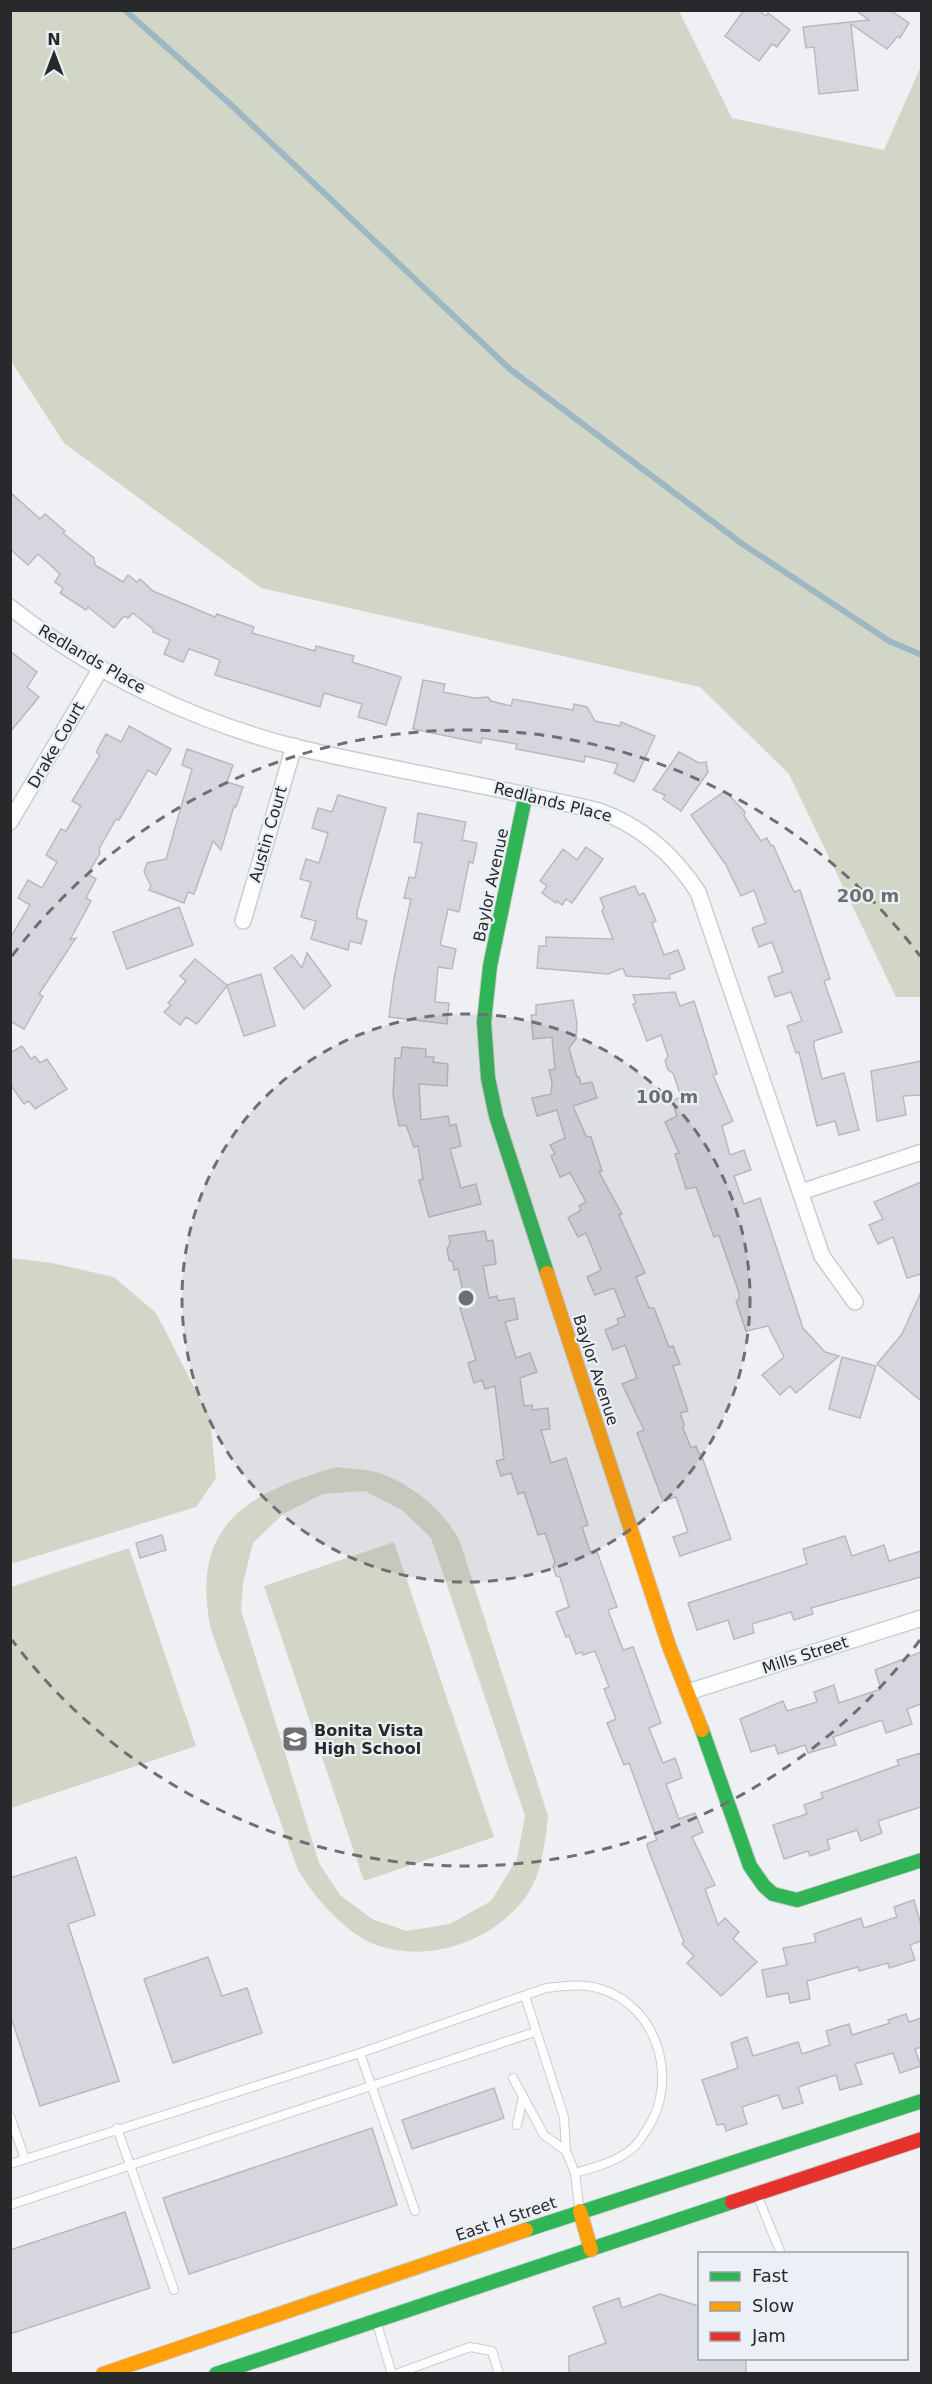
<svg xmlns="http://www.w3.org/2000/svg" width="932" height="2384" font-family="'DejaVu Sans',sans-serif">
  <rect width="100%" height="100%" fill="#eef0f3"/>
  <g fill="#d2d6c7" fill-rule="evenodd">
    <polygon points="11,10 679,11 732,118 884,150 921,66 921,997 896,997 789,774 700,687 261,588 64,443 11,361"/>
    <polygon points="11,1258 52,1263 114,1277 156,1313 210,1418 216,1478 196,1507 11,1564"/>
    <path d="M337,1467C350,1469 366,1469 379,1473C412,1484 445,1511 460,1542L548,1816C545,1843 542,1873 527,1895C495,1941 430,1964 376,1945C346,1934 314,1897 298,1870L211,1630C189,1525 247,1492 337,1467ZM365,1491L403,1511L431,1538L525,1816L517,1859L491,1901L450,1924L406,1931L372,1919L340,1895L319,1863L241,1610L243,1583L253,1543L283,1514L323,1494Z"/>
    <polygon points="394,1542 494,1837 364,1881 264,1586"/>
    <polygon points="129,1548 196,1746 11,1808 11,1587"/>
  </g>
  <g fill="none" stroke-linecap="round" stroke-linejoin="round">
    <polyline stroke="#9eb7c5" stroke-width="6" points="125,10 229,103 511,370 741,543 889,641 922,655"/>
  </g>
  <g fill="#d5d6de" stroke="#b9babd" stroke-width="1.5">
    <polygon points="744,10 758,10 766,16 768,13 790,30 777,47 772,44 759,61 725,36"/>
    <polygon points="855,10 890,10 909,23 900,38 898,36 887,49 851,24 858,90 819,94 814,47 806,48 803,27 869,20"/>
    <polygon points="10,492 40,519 45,514 65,531 63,533 94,558 95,565 123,582 128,575 137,582 140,579 153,591 215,617 217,614 254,627 252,633 315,651 316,646 354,656 352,662 401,677 386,725 358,717 362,704 324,693 320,707 215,675 220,660 189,649 183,662 164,654 170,640 153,632 154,630 133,613 128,618 124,616 114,628 88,607 86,610 60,593 63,588 55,582 60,574 38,554 28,565 10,549"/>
    <polygon points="10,651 37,672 27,687 39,697 10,732"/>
    <polygon points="423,680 445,684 443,692 474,698 488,697 491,701 511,706 513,699 573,710 574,704 587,707 595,721 620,726 621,722 655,736 634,782 614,773 618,764 585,756 584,762 516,749 517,744 482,738 481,743 413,729"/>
    <polygon points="129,726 171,749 156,775 148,770 119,820 116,819 99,849 100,853 88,874 96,879 86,898 91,901 70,940 76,938 39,994 43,996 24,1029 10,1021 10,938 30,905 18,898 28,880 42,888 57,862 46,855 61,829 66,831 81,806 72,801 100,755 96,752 106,734 121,742"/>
    <polygon points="187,749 233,765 227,782 243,787 236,807 234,806 221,850 213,841 194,894 188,892 184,903 149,890 151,886 144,872 147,863 166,859 192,769 182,765"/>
    <polygon points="679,752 699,763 706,762 708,772 681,811 663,799 665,795 653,790"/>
    <polygon points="725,791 745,812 744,816 761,841 767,838 771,846 773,845 794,892 800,890 830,979 824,981 842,1032 814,1041 814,1047 822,1079 844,1073 859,1130 839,1135 835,1121 817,1126 799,1052 796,1053 787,1026 802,1021 791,992 775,997 768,977 783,972 772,942 759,947 752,928 766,923 754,890 741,896 726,865 691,815"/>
    <polygon points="338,795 386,808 357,912 357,918 367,921 361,944 350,941 348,950 311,939 316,921 301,917 311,882 300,879 306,859 319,863 328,833 312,828 318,808 332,812"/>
    <polygon points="418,813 466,822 462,840 477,843 473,863 469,862 459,912 448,909 440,945 456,949 452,969 438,967 435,1002 449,1003 447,1024 389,1017 394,978 411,899 404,898 409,877 415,878 422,843 414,842"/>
    <polygon points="586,847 603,859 572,903 566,899 562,905 557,901 556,903 542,893 547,886 540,881 563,849 577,860"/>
    <polygon points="635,886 639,895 644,893 656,921 652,923 664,955 678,950 685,969 669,975 670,979 626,976 623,968 608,974 537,968 539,946 546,946 546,937 613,939 602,911 604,907 600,898"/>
    <polygon points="179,907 193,945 127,969 113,932"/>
    <polygon points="307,953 331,986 304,1009 274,968 292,955 302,968"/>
    <polygon points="195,959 227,985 261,974 275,1026 244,1036 227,986 197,1024 186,1017 180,1025 164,1012 171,1005 168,1003 186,981 180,976"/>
    <polygon points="675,992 680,1006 694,1001 717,1074 713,1075 733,1121 722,1126 730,1155 744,1150 751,1170 734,1176 744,1204 760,1198 803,1328 825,1352 839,1356 796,1393 790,1386 780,1395 762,1375 784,1357 768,1326 746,1331 736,1301 739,1299 739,1293 719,1235 714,1237 696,1187 686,1189 675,1154 679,1153 665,1122 677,1116 672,1101 681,1097 673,1073 668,1070 665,1061 668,1056 661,1035 647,1041 633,1004 636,1003 633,995"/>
    <polygon points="573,1000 577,1023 576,1039 569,1048 577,1077 579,1077 581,1084 592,1082 597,1098 573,1106 586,1136 591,1137 602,1171 599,1172 622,1214 619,1215 645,1273 636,1277 649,1308 654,1308 669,1347 673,1346 680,1364 673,1366 688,1411 680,1413 684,1424 683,1428 691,1448 696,1446 699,1454 701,1454 731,1539 680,1556 673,1537 688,1532 676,1497 663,1501 637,1433 644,1430 622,1384 637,1378 625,1345 613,1350 605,1330 619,1324 617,1319 625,1316 614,1288 595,1295 587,1277 601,1270 586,1233 578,1237 568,1218 581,1210 579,1206 586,1202 570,1173 560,1177 551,1156 555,1154 550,1145 565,1138 557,1110 537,1116 532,1098 551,1094 552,1083 549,1070 555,1069 552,1037 533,1039 531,1015 536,1015 536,1005"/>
    <polygon points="22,1046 31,1059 35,1056 40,1063 47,1059 67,1089 35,1109 29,1101 24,1104 10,1084 10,1053"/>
    <polygon points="402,1047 426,1049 426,1057 434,1057 433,1062 448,1064 447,1086 419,1084 421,1120 448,1116 450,1126 456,1124 461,1146 450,1149 461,1188 476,1184 481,1204 429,1217 419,1180 423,1179 418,1146 414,1147 406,1125 399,1126 393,1095 395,1058 401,1058"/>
    <polygon points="921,1061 921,1095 903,1096 906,1115 877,1121 871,1071"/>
    <polygon points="921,1182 921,1274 907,1278 893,1237 878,1244 869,1225 883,1219 874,1202"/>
    <polygon points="485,1231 487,1241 493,1240 496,1264 483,1266 489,1298 497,1296 498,1301 514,1298 518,1319 505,1322 516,1358 530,1353 537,1372 520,1378 524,1406 532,1405 532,1410 548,1408 550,1429 541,1430 551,1463 566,1458 588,1525 582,1527 591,1554 597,1552 617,1607 608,1610 623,1650 633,1647 661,1723 649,1728 663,1763 675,1758 682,1778 666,1784 679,1819 695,1813 703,1832 692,1837 715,1885 705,1889 718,1925 725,1918 739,1932 733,1939 757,1962 721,1996 687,1963 694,1956 682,1944 684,1942 648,1849 647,1844 657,1840 629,1763 624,1765 607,1723 616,1719 604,1689 609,1687 595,1651 583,1655 582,1652 576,1654 569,1636 566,1637 556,1612 569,1607 560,1577 556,1576 553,1566 555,1562 545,1533 538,1535 524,1492 518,1494 511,1473 501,1476 496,1461 504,1459 495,1386 485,1389 482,1380 474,1383 468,1363 476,1360 460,1308 466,1305 458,1269 454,1270 453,1262 449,1260 447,1249 450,1244 449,1236"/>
    <polygon points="921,1292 921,1401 877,1364 902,1334"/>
    <polygon points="842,1357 876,1366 860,1418 829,1409"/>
    <polygon points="162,1535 166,1550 140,1558 136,1543"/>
    <polygon points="845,1536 852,1556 884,1545 889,1561 921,1551 921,1577 811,1608 813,1614 794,1620 791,1612 752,1624 754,1633 734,1639 728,1620 697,1630 688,1603 807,1564 803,1549"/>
    <polygon points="921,1652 921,1704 907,1709 912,1724 886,1733 882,1720 833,1737 836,1745 808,1753 805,1745 778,1754 775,1745 751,1752 740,1719 783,1701 787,1711 817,1702 814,1692 834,1685 839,1703 881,1689 875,1670"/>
    <polygon points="921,1753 921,1807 878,1821 882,1833 861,1841 857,1830 827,1840 830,1849 810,1856 808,1851 784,1859 773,1825 807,1814 804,1805 823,1798 821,1793 899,1765 897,1760"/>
    <polygon points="76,1857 95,1915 68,1924 119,2081 40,2106 10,2014 10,1878"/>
    <polygon points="914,1900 921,1925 921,1941 910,1945 915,1960 889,1968 888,1963 859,1971 858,1967 807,1981 810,1999 790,2003 788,1993 767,1997 762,1970 787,1965 783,1948 816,1942 814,1934 861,1918 864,1928 897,1917 894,1907"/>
    <polygon points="208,1957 222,1996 247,1988 262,2033 173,2063 144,1979"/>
    <polygon points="906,2014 909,2022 921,2018 921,2047 915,2049 921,2066 900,2073 893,2053 855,2064 862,2084 840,2090 836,2075 798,2087 803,2103 783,2109 778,2095 742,2107 747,2124 726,2131 724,2124 717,2125 702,2080 738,2068 731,2043 747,2037 753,2056 798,2042 802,2054 830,2045 826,2031 849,2024 852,2035 890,2023 888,2020"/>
    <polygon points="494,2088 504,2118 412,2149 402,2120"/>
    <polygon points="372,2128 397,2205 189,2274 163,2198"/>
    <polygon points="125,2212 150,2288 10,2334 10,2250"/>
    <polygon points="660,2294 699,2306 699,2358 746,2358 746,2373 569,2373 569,2356 606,2343 593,2307 619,2298 622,2308"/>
  </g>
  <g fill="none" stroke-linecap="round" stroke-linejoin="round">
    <g stroke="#cbcdcf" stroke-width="10">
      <g id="lane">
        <polyline points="525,1996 564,2117 566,2151 575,2173 579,2206"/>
        <polyline points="360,2053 415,2211"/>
        <polyline points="513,2078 544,2135 566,2151"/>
        <polyline points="10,2116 25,2159"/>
        <polyline points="517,2125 523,2096"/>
        <polyline points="117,2128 174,2290"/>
        <path d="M10,2164L360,2053L546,1988C564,1986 583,1983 601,1989C659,2007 679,2082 647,2129C643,2135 639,2143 633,2148C616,2162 596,2167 575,2173"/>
        <polyline points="758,2197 780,2251"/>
        <polyline points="10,2205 535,2032"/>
        <polyline points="377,2324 392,2374"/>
        <polyline points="396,2374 470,2347 492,2351 499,2374"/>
      </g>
    </g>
    <g stroke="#cbcdcf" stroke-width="18">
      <g id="street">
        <path d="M10,607C93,673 193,721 295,747C396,771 498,787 599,811C642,826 673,854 698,892L822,1256L855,1302"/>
        <polyline points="10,822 101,668"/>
        <polyline points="243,921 294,746"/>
        <polyline points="801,1192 922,1152"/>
        <polyline points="688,1692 922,1618"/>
      </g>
    </g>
    <g stroke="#cbcdcf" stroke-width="16">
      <g id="fast">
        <polyline points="526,793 490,966 484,1022 488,1078 496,1116 547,1273"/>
        <polyline points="702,1730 750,1866 764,1886 773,1894 797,1900 922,1860"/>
        <polyline points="526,2230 922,2101"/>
        <polyline points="216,2374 732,2202"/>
      </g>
    </g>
    <g stroke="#cbcdcf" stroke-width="16">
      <g id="slow">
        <polyline points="547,1273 669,1646 702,1730"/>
        <polyline points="580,2211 591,2250"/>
        <polyline points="103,2374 526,2230"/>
      </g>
    </g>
    <g stroke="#cbcdcf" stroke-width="16">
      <polyline id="jam" points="732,2202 922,2139"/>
    </g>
    <use href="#lane" stroke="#fcfdfd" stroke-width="8"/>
    <use href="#street" stroke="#fcfdfd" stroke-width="15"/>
    <use href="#fast" stroke="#30b455" stroke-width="14"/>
    <use href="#slow" stroke="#ff9f0a" stroke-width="14"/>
    <use href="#jam" stroke="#e5322d" stroke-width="14"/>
  </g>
  <circle cx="466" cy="1298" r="284" fill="#6d6f71" fill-opacity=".12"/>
  <g fill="none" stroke="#6d6f71" stroke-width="3" stroke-dasharray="10 8">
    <circle cx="466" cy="1298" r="284"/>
    <path d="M920 1640A569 569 0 0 1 12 1640M12 956A569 569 0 0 1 920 956"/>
  </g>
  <defs>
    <g id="school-square" transform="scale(1.35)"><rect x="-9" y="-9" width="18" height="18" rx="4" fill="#6d6f71" stroke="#ebf0f6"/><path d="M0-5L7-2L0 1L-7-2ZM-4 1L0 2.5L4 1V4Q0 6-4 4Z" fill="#fff"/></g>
  </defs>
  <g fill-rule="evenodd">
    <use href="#school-square" x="295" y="1739"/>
  </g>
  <g text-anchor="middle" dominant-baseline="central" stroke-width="4.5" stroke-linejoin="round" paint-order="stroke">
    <g font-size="16" fill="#27292b" stroke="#ebf0f6">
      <text transform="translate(92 659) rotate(30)">Redlands Place</text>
      <text transform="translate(56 745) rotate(-60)">Drake Court</text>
      <text transform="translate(553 802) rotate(14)">Redlands Place</text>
      <text transform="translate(268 834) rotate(-74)">Austin Court</text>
      <text transform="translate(491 885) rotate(-78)">Baylor Avenue</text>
      <text transform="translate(596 1370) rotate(72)">Baylor Avenue</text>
      <text transform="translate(805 1655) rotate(-18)">Mills Street</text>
      <text transform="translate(506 2219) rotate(-19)">East H Street</text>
    </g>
    <g font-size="16" font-weight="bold" fill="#27292b" stroke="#ebf0f6" text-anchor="start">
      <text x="314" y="1730">Bonita Vista<tspan x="314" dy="18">High School</tspan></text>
    </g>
  </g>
  <circle cx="466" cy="1298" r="9" fill="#6d6f71" stroke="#ebf0f6" stroke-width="3"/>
  <g font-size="18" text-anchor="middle" font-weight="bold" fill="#6d6f71" stroke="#ebf0f6" stroke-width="4.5" stroke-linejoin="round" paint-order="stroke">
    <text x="868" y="902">200 m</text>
    <text x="667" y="1103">100 m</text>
  </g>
  <rect width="932" height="2384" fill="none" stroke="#27292b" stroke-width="24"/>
  <rect x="698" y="2252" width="210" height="108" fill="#ebf0f6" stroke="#9da0a5" stroke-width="1.5"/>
  <rect x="710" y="2272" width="30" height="9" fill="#30b455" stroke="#9da0a5" stroke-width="1.5"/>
  <text x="752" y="2282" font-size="18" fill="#27292b">Fast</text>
  <rect x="710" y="2302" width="30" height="9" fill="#ff9f0a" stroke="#9da0a5" stroke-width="1.5"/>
  <text x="752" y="2312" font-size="18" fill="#27292b">Slow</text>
  <rect x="710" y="2332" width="30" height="9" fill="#e5322d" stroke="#9da0a5" stroke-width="1.5"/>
  <text x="752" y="2342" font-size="18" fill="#27292b">Jam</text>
  <g transform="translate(54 54)" stroke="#ebf0f6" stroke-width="4.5" paint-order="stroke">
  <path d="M0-4.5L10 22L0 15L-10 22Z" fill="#27292b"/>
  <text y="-9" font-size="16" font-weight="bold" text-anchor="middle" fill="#27292b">N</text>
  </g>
</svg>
